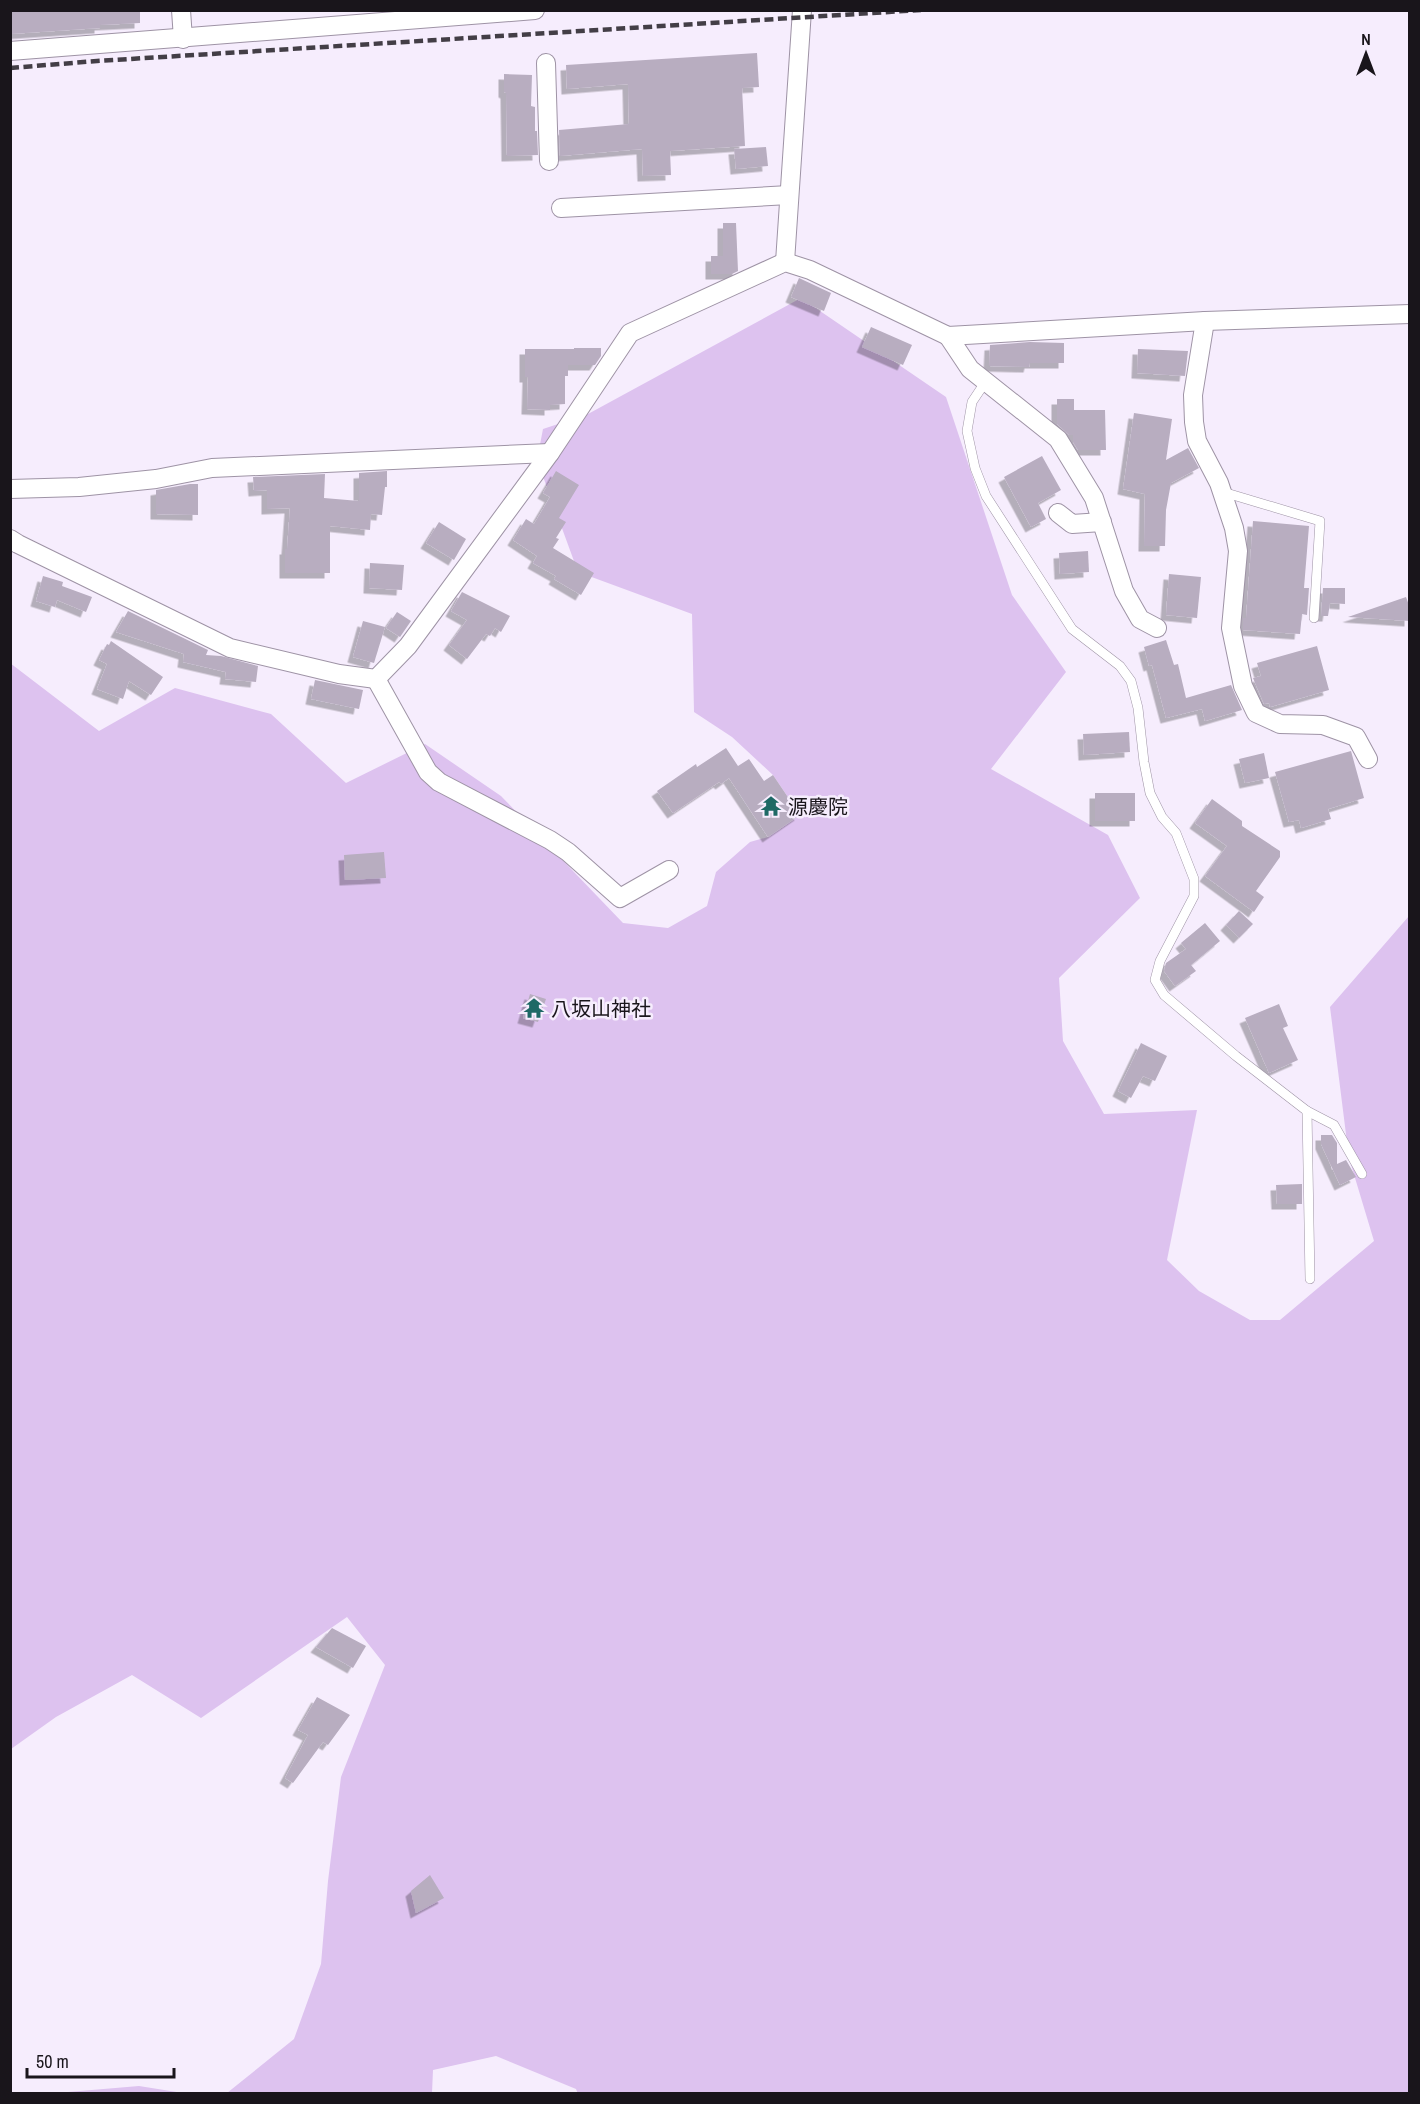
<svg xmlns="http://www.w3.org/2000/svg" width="1420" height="2104" font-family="'Archivo Narrow','Noto Sans JP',sans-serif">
  <defs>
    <filter id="shadow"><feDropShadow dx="-5.5" dy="5.5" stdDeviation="0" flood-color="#0004"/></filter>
  </defs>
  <rect width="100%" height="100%" fill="#f6edfd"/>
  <g fill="#ddc2ef">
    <polygon points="801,298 946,397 1012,595 1066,672 991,769 1108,835 1140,898 1059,978 1063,1041 1104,1114 1197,1110 1167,1260 1199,1291 1250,1320 1280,1320 1374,1241 1349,1158 1330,1007 1409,916 1409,2093 578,2094 576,2089 496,2056 433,2070 432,2093 227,2093 294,2039 321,1964 328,1881 341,1777 385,1665 347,1617 201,1718 132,1675 56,1717 11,1749 10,663 99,731 175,688 271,714 346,783 425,744 501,796 623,923 668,928 707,906 716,872 750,842 768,837 800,815 773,775 732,737 694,712 692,614 578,572 537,460 543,429 588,414"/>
    <polygon points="139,2086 183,2093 56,2093"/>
  </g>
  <g fill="#b8adc0" filter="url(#shadow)">
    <polygon points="10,10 140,10 140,23 100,25 100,28 10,34"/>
    <polygon points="757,53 759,87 742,88 745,146 670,151 671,175 643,176 642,149 560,156 559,130 629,124 628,84 567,89 566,65"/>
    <polygon points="504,74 532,75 531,106 535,107 535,131 537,131 538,155 507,156 506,93 504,92"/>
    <polygon points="766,147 768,166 736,169 734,149"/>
    <polygon points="723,223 736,223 738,271 732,274 711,274 711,256 723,256"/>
    <polygon points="799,278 831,293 824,311 791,297"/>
    <polygon points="871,327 912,345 903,365 862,347"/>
    <polygon points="1030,342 1064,343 1064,363 1030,363 1029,367 989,366 990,345"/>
    <polygon points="574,348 601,348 601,356 595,365 568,365 568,376 565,376 565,404 550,405 550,410 527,409 528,377 525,377 525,349 574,349"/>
    <polygon points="1138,349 1188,351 1185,376 1137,373"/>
    <polygon points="1057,399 1074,399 1074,410 1105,410 1106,450 1078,450 1073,442 1073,435 1069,435 1057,424"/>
    <polygon points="1134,413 1172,419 1166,460 1188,448 1199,468 1171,483 1166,510 1165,546 1144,546 1145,494 1123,489"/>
    <polygon points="1042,456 1061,490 1038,503 1046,519 1031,527 1004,477"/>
    <polygon points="387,471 387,487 385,487 382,515 371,514 370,530 330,526 330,573 285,573 285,549 287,549 290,508 267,509 267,490 254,491 253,477 325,474 324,498 359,501 359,473"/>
    <polygon points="556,471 579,485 559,518 566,522 556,538 559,539 553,548 594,573 581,595 554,579 556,576 533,563 537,556 513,540 526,519 534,524 550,497 543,493"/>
    <polygon points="190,484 198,484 198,515 156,514 156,490"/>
    <polygon points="1253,521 1309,526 1304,588 1309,588 1307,615 1302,614 1300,634 1243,630 1243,618 1246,618"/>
    <polygon points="439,522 466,539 454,560 426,543"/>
    <polygon points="1088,551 1089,572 1060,574 1059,553"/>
    <polygon points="370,563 404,565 402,590 369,588"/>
    <polygon points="1169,574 1201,577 1197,618 1166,615"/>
    <polygon points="43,576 63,582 62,586 92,597 86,612 57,600 55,607 36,601"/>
    <polygon points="1323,588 1345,588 1345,604 1330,603 1328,616 1321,616"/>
    <polygon points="462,592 510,616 501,632 495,628 490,636 486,634 467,659 449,645 467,620 451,611"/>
    <polygon points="1406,597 1410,608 1410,621 1348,617"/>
    <polygon points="128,611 208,650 206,655 221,656 258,666 256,682 225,679 226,672 183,662 184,654 116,632"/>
    <polygon points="397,612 411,621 400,637 386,628"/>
    <polygon points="363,621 385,627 374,663 353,657"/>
    <polygon points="1166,640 1174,665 1178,664 1186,698 1231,685 1242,710 1205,721 1202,709 1166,718 1152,665 1149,666 1144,647"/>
    <polygon points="111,641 163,677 151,695 129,681 123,699 97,689 107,664 99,660 107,644 109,645"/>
    <polygon points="1317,646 1329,690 1270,707 1269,703 1264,704 1253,678 1261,676 1257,663"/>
    <polygon points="315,680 363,690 359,709 311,699"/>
    <polygon points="1129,732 1130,752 1084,755 1083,734"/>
    <polygon points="726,748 738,766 749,759 764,781 773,775 800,815 768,837 729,778 721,784 719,782 673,813 657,791 696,764 697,767"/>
    <polygon points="1351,751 1364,798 1328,809 1331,819 1301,828 1299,820 1289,822 1275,772"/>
    <polygon points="1264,753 1269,778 1245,783 1239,759"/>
    <rect x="1095" y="793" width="40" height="28"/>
    <polygon points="1212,799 1242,821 1242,826 1280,851 1280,857 1256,891 1264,897 1254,912 1205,876 1227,846 1195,823"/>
    <polygon points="384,852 386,878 345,880 344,855"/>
    <polygon points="1239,911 1253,924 1239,938 1226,925"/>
    <polygon points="1205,923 1220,941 1191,965 1196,971 1175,986 1164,971 1166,963 1186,949 1181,943"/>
    <polygon points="530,994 546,999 538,1022 523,1018"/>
    <polygon points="1279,1004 1288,1026 1283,1028 1298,1060 1269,1073 1245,1018"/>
    <polygon points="1141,1043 1167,1056 1155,1081 1143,1076 1131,1098 1118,1091"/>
    <polygon points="1321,1135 1332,1135 1337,1143 1337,1164 1346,1160 1356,1177 1340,1185 1321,1144"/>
    <polygon points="1302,1184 1302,1204 1277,1204 1276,1185"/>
    <polygon points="332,1628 366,1646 353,1668 316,1647"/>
    <polygon points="317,1697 350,1715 328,1745 323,1742 293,1783 285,1778 308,1735 298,1730"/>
    <polygon points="430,1875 444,1898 416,1913 411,1891"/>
  </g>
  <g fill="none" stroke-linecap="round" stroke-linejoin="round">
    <g stroke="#9e93a5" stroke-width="10">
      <g id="service">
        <polyline points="986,381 972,402 967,431 975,468 986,496 1072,629 1120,666 1131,681 1138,708 1144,762 1150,793 1162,817 1176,833 1194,879 1194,896 1160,961 1155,980 1164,995 1236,1056 1307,1111 1334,1125 1362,1174"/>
        <polyline points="1223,492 1320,521 1314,618"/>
        <polyline points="1307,1111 1310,1279"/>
      </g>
    </g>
    <g stroke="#9e93a5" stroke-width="20">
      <g id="minor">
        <polyline points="181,10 183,39"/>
        <polyline points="10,51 535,10"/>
        <polyline points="546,63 549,161"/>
        <polyline points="561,208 789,195"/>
        <polyline points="785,262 802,10"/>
        <polyline points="1205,321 1193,395 1194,422 1197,441 1219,483 1234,528 1238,551 1231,628 1243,686 1256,713 1280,724 1323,725 1356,737 1368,759"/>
        <polyline points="948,336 970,369 1058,439 1094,498 1124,591 1140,619 1157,628"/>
        <polyline points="10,489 79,487 156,479 212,468 550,453"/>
        <polyline points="1058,513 1072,524 1102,522"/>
        <polyline points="10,539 18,544 230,648 339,674 376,679 408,646 550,453 630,333 785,262 810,270 948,336 1205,321 1410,314"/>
        <polyline points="376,679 428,772 439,782 550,840 568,852 620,898 669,870"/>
      </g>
    </g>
    <use href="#service" stroke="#fff" stroke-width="9"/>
    <use href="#minor" stroke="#fff" stroke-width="18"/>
    <polyline stroke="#433e46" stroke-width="4.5" stroke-dasharray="9 4.5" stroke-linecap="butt" points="10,68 97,61 921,10"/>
  </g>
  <defs>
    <g id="temple-bare" transform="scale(1.62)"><path d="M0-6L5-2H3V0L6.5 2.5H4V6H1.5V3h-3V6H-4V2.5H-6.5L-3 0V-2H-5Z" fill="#1e6965" stroke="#f6edfd" stroke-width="2.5" paint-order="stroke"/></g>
  </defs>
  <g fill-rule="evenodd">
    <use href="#temple-bare" x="771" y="806"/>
    <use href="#temple-bare" x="534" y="1008"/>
  </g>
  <g text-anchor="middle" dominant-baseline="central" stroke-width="5" stroke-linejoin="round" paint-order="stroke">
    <g font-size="20" fill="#19151b" stroke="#f6edfd" text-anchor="start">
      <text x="788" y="806">源慶院</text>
      <text x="551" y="1008">八坂山神社</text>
    </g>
  </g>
  <rect width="1420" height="2104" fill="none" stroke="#19151b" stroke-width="24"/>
  <g transform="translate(1366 54)" stroke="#f6edfd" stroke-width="4.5" paint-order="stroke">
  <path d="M0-4.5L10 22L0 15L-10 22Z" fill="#19151b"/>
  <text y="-9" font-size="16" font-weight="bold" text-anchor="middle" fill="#19151b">N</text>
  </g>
  <path d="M27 2068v9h147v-9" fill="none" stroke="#19151b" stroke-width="3"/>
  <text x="36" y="2068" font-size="18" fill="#19151b" stroke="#f6edfd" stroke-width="4.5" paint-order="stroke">50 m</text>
</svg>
